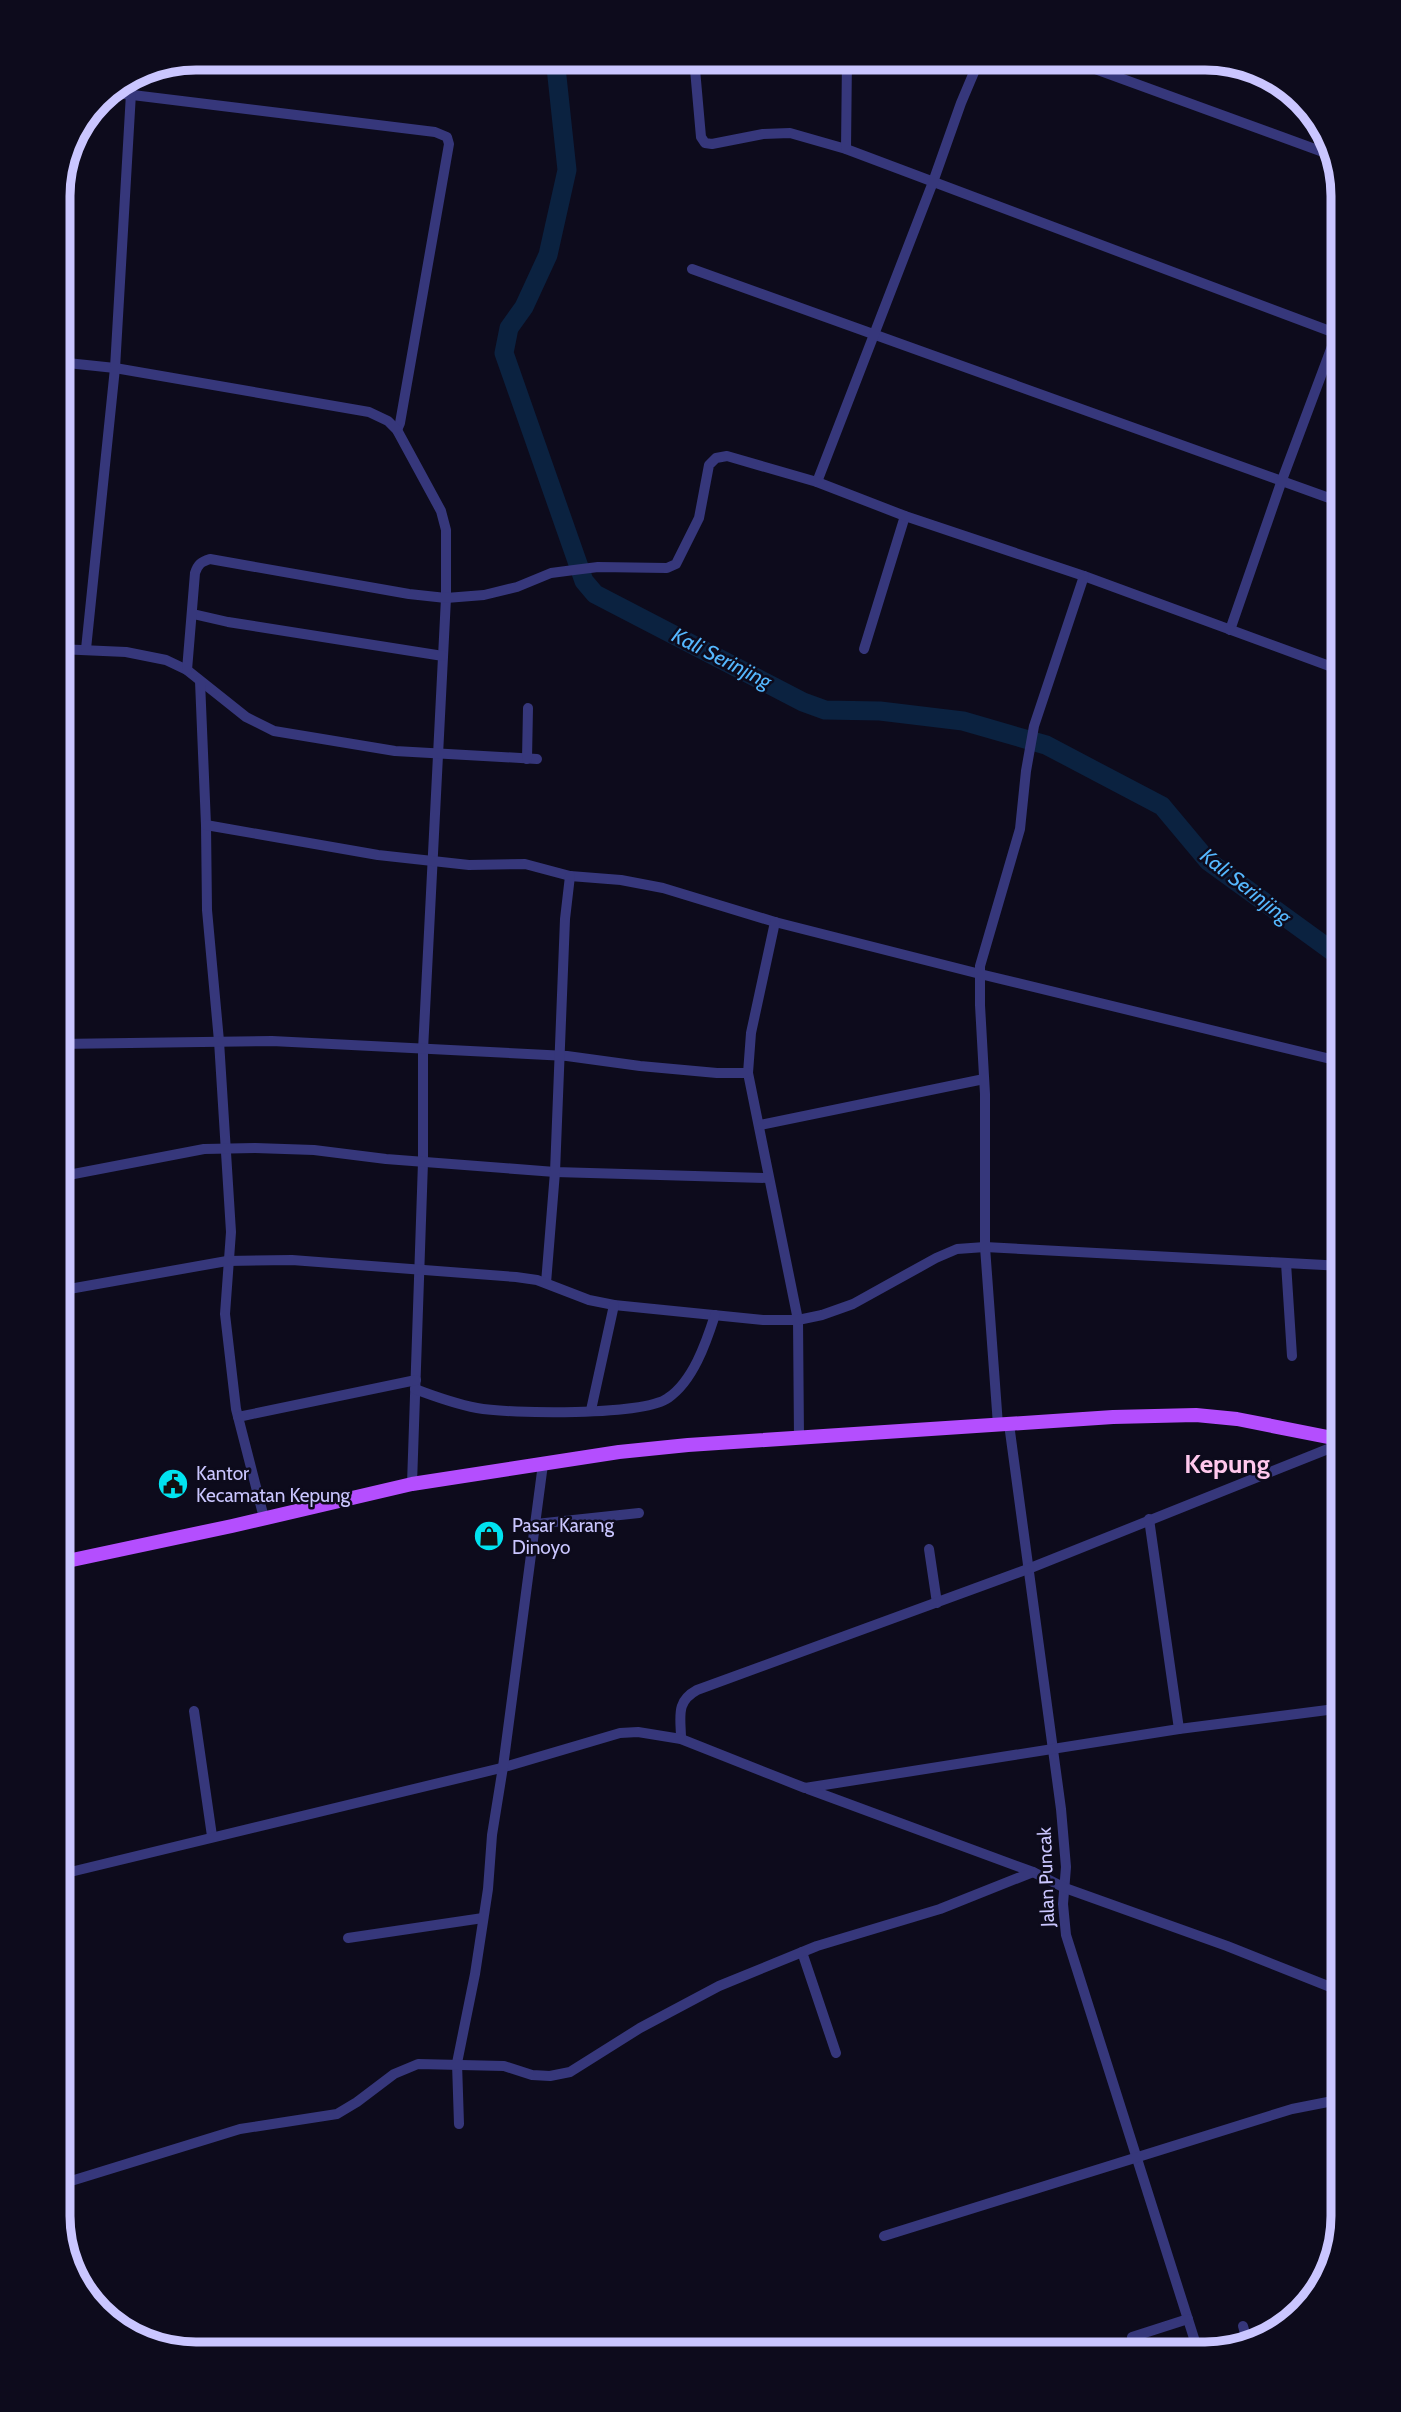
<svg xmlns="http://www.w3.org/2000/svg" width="1401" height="2412" font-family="Cabin,sans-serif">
  <rect width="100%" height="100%" fill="#0d0b1c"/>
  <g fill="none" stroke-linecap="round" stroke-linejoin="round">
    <polyline stroke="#0b2240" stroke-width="19" points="555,58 567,170 548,255 524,307 509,328 504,353 584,581 595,594 803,702 825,710 880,711 963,721 1046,745 1162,806 1208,861 1343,959"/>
    <g stroke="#36377b" stroke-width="10">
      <polyline points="694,58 701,137 705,143 712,144 763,134 790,133 846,149 1343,336"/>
      <polyline points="1065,58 1334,156"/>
      <polyline points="108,92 435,132 447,137 449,144 400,423 397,430"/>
      <polyline points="846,149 847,58"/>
      <polyline points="692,269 1343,503"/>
      <polyline points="58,362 115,368 369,412 388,421 397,430 441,511 446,530 446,598 423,1050 423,1162 412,1484"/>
      <polyline points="817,482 933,182 961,103 980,58"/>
      <polyline points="193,614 228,622 443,656"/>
      <polyline points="1230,630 1282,480 1343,317"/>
      <polyline points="58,649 126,652 166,660 187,670 246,717 274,731 395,751 537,759"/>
      <polyline points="86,649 115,368 132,76"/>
      <polyline points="864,649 905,516"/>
      <path d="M187,670L195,573C198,564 201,562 210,559L409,594L446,598L484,595L517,587L551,573L574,570L598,567L667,568L676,564L699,518L709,465L716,458L727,456L817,482L905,516L1084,576L1343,671"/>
      <polyline points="200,681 206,825 207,910 219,1041 231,1232 225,1314 236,1409 264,1518"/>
      <polyline points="527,759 528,708"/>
      <polyline points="206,825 378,855 469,865 525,864 570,876 621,880 663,888 775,922 980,974 1343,1062"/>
      <polyline points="775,922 751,1033 748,1073 798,1320 799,1438"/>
      <polyline points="58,1044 272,1041 567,1056 640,1066 717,1073 748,1073"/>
      <polyline points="760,1125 984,1079"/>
      <polyline points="58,1177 204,1149 255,1148 314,1150 386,1159 555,1172 768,1178"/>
      <polyline points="1286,1263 1292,1356"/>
      <polyline points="546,1283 555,1172 565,919 570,876"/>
      <polyline points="58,1291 227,1261 292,1260 516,1277 537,1280 589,1300 614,1305 763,1320 798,1320 822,1315 853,1304 936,1258 957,1249 985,1247 1343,1266"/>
      <path d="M415,1389C436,1397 456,1404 477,1408C509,1414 644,1416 668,1398C693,1381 706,1343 715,1315"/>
      <polyline points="591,1410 614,1305"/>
      <polyline points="238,1417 416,1380"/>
      <polyline points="1009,1424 1061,1809 1066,1867 1063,1904 1066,1935 1199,2354"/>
      <polyline points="998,1425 985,1247 985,1094 980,1005 980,966 1020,829 1026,771 1034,726 1084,576"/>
      <polyline points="1149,1519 1179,1729"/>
      <polyline points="536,1524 639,1513"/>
      <polyline points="929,1549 937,1603"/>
      <polyline points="194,1711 212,1836"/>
      <path d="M681,1739C681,1717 675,1702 697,1690L1028,1569L1343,1443"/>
      <polyline points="808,1789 1033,1872 1065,1888 1227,1946 1343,1992"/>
      <polyline points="58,1875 501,1768 620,1733 638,1732 681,1739 805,1788 1179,1729 1343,1708"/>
      <polyline points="348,1938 483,1918"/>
      <polyline points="802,1952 836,2053"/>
      <polyline points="459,2124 457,2063 475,1974 488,1889 492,1835 503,1767 543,1464"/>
      <polyline points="58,2185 240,2129 337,2114 357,2102 394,2074 418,2064 504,2066 532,2075 550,2076 570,2072 640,2028 719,1986 817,1946 940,1909 1033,1872"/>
      <polyline points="884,2236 1292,2109 1343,2099"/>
      <polyline points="1243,2326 1248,2344"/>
      <polyline points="1132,2337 1188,2319"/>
    </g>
    <polyline stroke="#b44efe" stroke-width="14" points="58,1563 232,1526 412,1484 619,1452 688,1445 1113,1417 1196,1415 1237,1419 1343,1440"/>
  </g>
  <defs>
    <g id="civic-disc" transform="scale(1.575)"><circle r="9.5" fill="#01e3f0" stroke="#0d0b1c"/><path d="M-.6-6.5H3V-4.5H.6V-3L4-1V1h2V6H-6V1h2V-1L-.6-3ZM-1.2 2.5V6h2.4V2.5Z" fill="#111"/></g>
    <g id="shop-disc" transform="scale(1.575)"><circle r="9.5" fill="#01e3f0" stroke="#0d0b1c"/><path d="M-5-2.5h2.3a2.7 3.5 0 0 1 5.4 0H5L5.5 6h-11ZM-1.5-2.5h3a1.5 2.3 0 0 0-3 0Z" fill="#111"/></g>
  </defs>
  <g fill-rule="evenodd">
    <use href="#civic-disc" x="173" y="1484"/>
    <use href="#shop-disc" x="489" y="1536"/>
  </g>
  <g text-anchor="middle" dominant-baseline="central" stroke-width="5" stroke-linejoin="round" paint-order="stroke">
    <g font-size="19" fill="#cac6ff" stroke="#0d0b1c" text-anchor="start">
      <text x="196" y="1473">Kantor<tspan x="196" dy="22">Kecamatan Kepung</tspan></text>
      <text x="512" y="1525">Pasar Karang<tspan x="512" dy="22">Dinoyo</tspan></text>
    </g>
    <g font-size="19" fill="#cac6ff" stroke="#0d0b1c">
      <text transform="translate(1046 1877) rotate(-92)">Jalan Puncak</text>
    </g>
    <g font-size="21" font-style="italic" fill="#55b8ff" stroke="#0d0b1c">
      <text transform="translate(722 658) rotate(27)">Kali Serinjing</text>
      <text transform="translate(1246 886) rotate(38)">Kali Serinjing</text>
    </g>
    <g font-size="26" font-weight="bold" fill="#ffc8ed" stroke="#0d0b1c">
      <text x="1227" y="1464">Kepung</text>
    </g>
  </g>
  <path d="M0 0H1401V2412H0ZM196 70H1205A126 126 0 0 1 1331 196V2216A126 126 0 0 1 1205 2342H196A126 126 0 0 1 70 2216V196A126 126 0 0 1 196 70Z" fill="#0d0b1c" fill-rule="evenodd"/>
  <path fill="none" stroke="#cac6ff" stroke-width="9" d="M196 70H1205A126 126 0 0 1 1331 196V2216A126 126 0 0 1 1205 2342H196A126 126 0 0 1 70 2216V196A126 126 0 0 1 196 70Z"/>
</svg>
